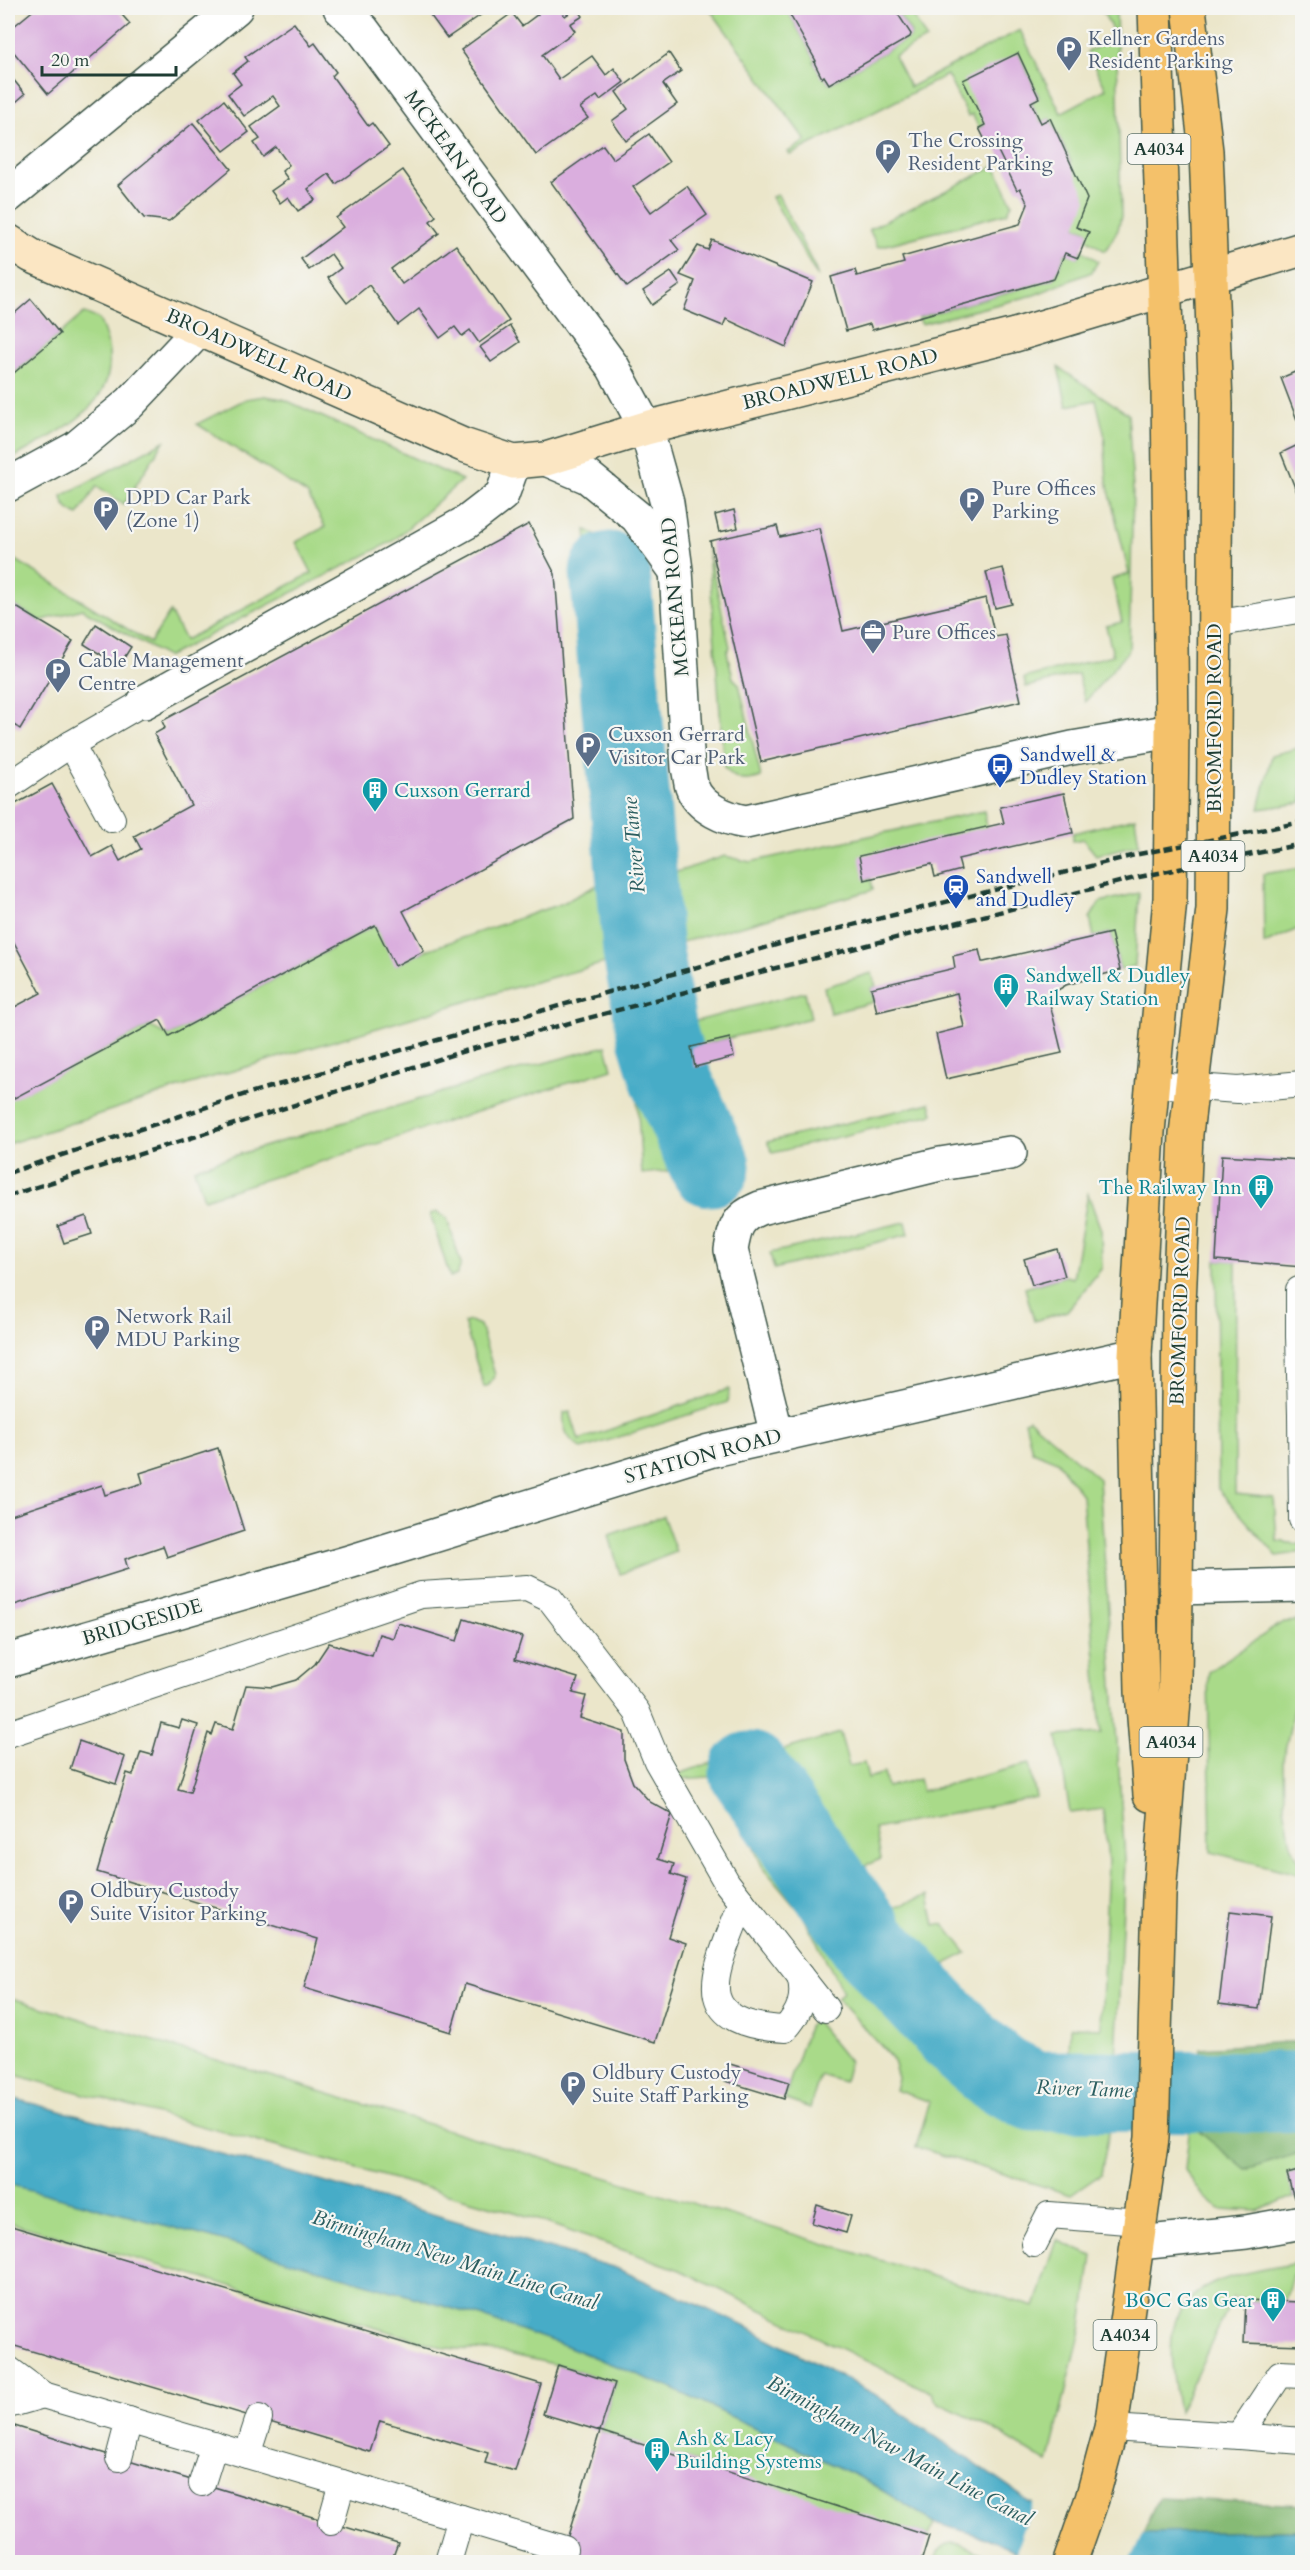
<svg xmlns="http://www.w3.org/2000/svg" width="1310" height="2570" font-family="Cardo,serif">
  <rect width="100%" height="100%" fill="#f6f6f2"/>
  <filter id="ink" filterUnits="userSpaceOnUse"><feTurbulence type="fractalNoise" baseFrequency=".0167" numOctaves="2"/><feDisplacementMap in="SourceGraphic" scale="12" xChannelSelector="R" yChannelSelector="G"/><feConvolveMatrix kernelMatrix="1 2 1 2 8 2 1 2 1" color-interpolation-filters="sRGB"/></filter>
  <filter id="wash" filterUnits="userSpaceOnUse"><feTurbulence type="fractalNoise" baseFrequency=".008" numOctaves="4" result="noise"/><feDisplacementMap in="SourceGraphic" scale="24" xChannelSelector="R" yChannelSelector="G"/><feGaussianBlur stdDeviation="1.35" result="paint"/><feColorMatrix in="noise" values="0 0 0 0 0 0 0 0 0 0 0 0 0 0 0 0 0 1.4 0 .05"/><feComposite in="paint" operator="in"/></filter>
  <g filter="url(#wash)">
    <rect width="100%" height="100%" fill="#ebe6ca"/>
    <g fill="#a9da89" stroke="#648c5e" stroke-width="1.5">
      <polygon points="709,8 786,8 816,61 814,62 822,77 824,76 829,84 910,37 911,33 894,8 909,8 926,39 894,56 910,87 1020,30 1061,113 1106,89 1087,52 1116,37 1101,8 1116,8 1121,216 1118,230 1105,251 1086,239 1088,231 1076,227 1069,163 1071,162 1050,118 1041,123 1031,102 1039,97 1018,53 985,125 979,128 972,114 968,116 947,75 790,155 788,152 806,141"/>
      <polygon points="995,166 1012,204 1007,213 878,247 869,229"/>
      <polygon points="778,195 815,268 818,278 772,197"/>
      <polygon points="1082,250 1098,261 1092,272 1034,295 921,324 919,317 1054,279 1065,253 1078,257"/>
      <path d="M84,313L99,319C137,401 65,427 8,461V378Z"/>
      <polygon points="1058,367 1128,414 1133,489 1129,650 1085,702 1078,674 1026,687 1024,678 1113,655 1106,626 1122,622 1112,579 1129,574 1107,482 1104,433 1096,400 1067,406"/>
      <polygon points="265,396 283,399 462,480 393,541 167,657 82,609 40,621 8,602 8,555 150,643 170,612 185,640 312,573 296,542 325,527 307,494 197,424 246,399"/>
      <path d="M164,441L124,504L97,486L78,515C69,510 63,507 62,496Z"/>
      <path d="M586,530C612,542 624,543 634,572L659,840L612,843Z"/>
      <path d="M708,549L730,647L727,652L733,678L739,684L761,777C743,783 736,781 724,767Z"/>
      <polygon points="1302,747 1302,803 1259,809 1272,755"/>
      <polygon points="984,811 987,828 865,880 871,879 873,890 502,991 206,1079 8,1144 8,1097 9,1100 149,1026 169,1036 375,925 396,965 424,951 563,903 599,884 662,877 725,856 750,862"/>
      <polygon points="1135,818 1139,844 1096,855 1083,839 1073,841 1073,833"/>
      <polygon points="1302,868 1302,927 1264,944 1263,874"/>
      <polygon points="1139,893 1135,966 1120,970 1111,933 1094,937 1090,918 1100,902"/>
      <polygon points="872,973 876,987 871,988 874,1002 830,1013 824,987"/>
      <polygon points="805,992 811,1018 680,1050 681,1060 724,1165 642,1174 633,1038"/>
      <polygon points="606,1046 612,1069 204,1199 194,1168 476,1082"/>
      <polygon points="930,1103 933,1114 773,1153 767,1142"/>
      <polygon points="1088,1194 1101,1230 1102,1268 1067,1311 1034,1321 1025,1288 1065,1276 1073,1278"/>
      <polygon points="437,1212 447,1218 461,1264 457,1275 450,1277 430,1213"/>
      <polygon points="906,1222 909,1234 774,1269 770,1253"/>
      <polygon points="1216,1260 1236,1261 1235,1494 1274,1498 1277,1541 1302,1545 1302,1552 1277,1556 1218,1489"/>
      <polygon points="470,1321 480,1325 495,1375 489,1385 484,1387 464,1323"/>
      <path d="M729,1389L728,1402L582,1449C568,1440 562,1430 564,1413L570,1412L579,1440Z"/>
      <polygon points="1029,1419 1099,1479 1125,1860 1116,2060 1110,2127 1101,2174 1071,2195 916,2147 930,2102 895,2090 898,2078 892,2058 837,1998 843,1992 802,1914 762,1866 722,1776 680,1779 679,1774 713,1762 716,1770 840,1733 849,1766 864,1763 868,1778 884,1773 887,1787 919,1779 922,1791 1029,1764 1036,1797 875,1829 881,1859 844,1874 878,1913 929,1895 935,1926 944,1924 967,1953 929,1972 1014,2054 1069,2059 1070,2027 1101,2028 1108,1861 1103,1809 1070,1813 1057,1736 1101,1733 1082,1495 1057,1461 1032,1451 1025,1421"/>
      <polygon points="663,1516 676,1552 620,1574 609,1535"/>
      <polygon points="1302,1621 1302,1674 1283,1759 1284,1806 1291,1844 1302,1869 1302,1875 1211,1852 1208,1672 1283,1622"/>
      <polygon points="8,1997 1035,2307 1057,2240 1092,2256 1082,2326 1048,2463 986,2425 938,2403 932,2393 680,2270 518,2213 8,2073"/>
      <polygon points="815,2020 849,2062 844,2082 820,2075 810,2108 784,2099 808,2027"/>
      <polygon points="1190,2124 1246,2170 1302,2152 1302,2170 1288,2174 1294,2198 1282,2200 1258,2211 1220,2209 1204,2197 1185,2170"/>
      <polygon points="8,2184 209,2237 488,2319 561,2344 671,2388 867,2481 935,2523 929,2536 896,2527 600,2431 615,2383 558,2365 500,2352 446,2348 8,2222"/>
      <path d="M1302,2262V2274L1292,2275L1285,2301L1245,2300L1233,2297L1179,2412C1175,2386 1168,2356 1173,2330C1184,2274 1258,2272 1302,2262Z"/>
      <path d="M952,2543L959,2544L1008,2562H940L937,2557C941,2548 943,2545 952,2543Z"/>
    </g>
    <g fill="#86ba75" stroke="#527c54" stroke-width="1.5">
      <polygon points="1302,2041 1302,2152 1246,2170 1190,2124 1201,2048"/>
      <polygon points="1159,2498 1302,2505 1302,2531 1143,2533"/>
    </g>
    <polygon fill="#47acc7" stroke="#33747e" stroke-width="1.5" points="8,2097 296,2174 616,2268 753,2330 874,2394 1030,2502 1143,2533 1302,2531 1302,2562 1043,2562 977,2535 935,2523 867,2481 671,2388 561,2344 488,2319 209,2237 8,2184"/>
    <polygon fill="#ebe6ca" points="1034,2500 1144,2530 1129,2562 1035,2562 1015,2554"/>
    <g fill="none" stroke-linecap="round" stroke-linejoin="round">
      <polyline stroke="#47acc7" stroke-width="14" points="1015,2107 1034,2091"/>
      <g stroke="#47acc7" stroke-width="81">
        <polyline points="610,572 643,952 658,1037 671,1079 710,1166"/>
        <polyline points="750,1772 871,1944 967,2047 998,2073 1034,2091 1302,2092"/>
      </g>
    </g>
    <g id="blocks">
      <g fill="#daaede">
        <polygon points="36,8 116,8 130,24 48,94 8,45 8,31"/>
        <polygon points="425,8 491,8 447,38"/>
        <polygon points="533,8 570,8 562,13 565,16 577,8 583,16 570,24 575,31 542,55 559,79 592,56 606,75 614,68 624,82 600,100 597,96 580,108 588,118 536,155 461,50 512,13 522,26 538,14"/>
        <polygon points="786,8 894,8 911,34 910,37 829,84 824,76 822,78 814,62 816,61"/>
        <polygon points="294,23 311,46 315,43 336,72 332,76 368,126 372,123 389,146 336,184 329,174 308,189 315,200 298,211 288,197 280,203 271,191 288,179 282,171 289,165 276,147 263,157 254,143 260,139 251,127 280,106 273,96 244,116 228,94 241,84 233,73 248,61 245,57"/>
        <polygon points="669,53 681,71 663,84 677,104 626,141 612,121 628,109 616,92"/>
        <polygon points="1018,53 1039,98 1031,102 1041,123 1050,118 1087,199 1076,227 1089,232 1078,258 1065,253 1054,279 872,330 870,324 846,331 831,277 855,270 857,276 904,263 902,257 1020,224 1028,204 1020,188 1017,190 995,145 989,148 979,128 985,125 963,80"/>
        <polygon points="8,73 25,94 8,109"/>
        <polygon points="224,100 249,132 224,151 199,120"/>
        <polygon points="193,123 231,169 169,221 144,218 118,185"/>
        <polygon points="649,134 669,162 633,187 651,212 687,186 707,215 671,240 679,250 627,287 551,182 603,145 613,159"/>
        <polygon points="403,170 436,216 430,221 439,233 391,269 402,284 456,245 509,321 479,343 470,330 462,336 455,327 440,338 419,309 398,325 369,285 347,303 328,278 341,268 331,254 309,270 301,259 343,227 336,218"/>
        <polygon points="712,240 813,282 786,347 726,319 723,326 684,310 695,281 680,275 698,246 708,250"/>
        <polygon points="671,272 680,285 652,305 643,291"/>
        <polygon points="31,299 60,334 8,378 8,319"/>
        <polygon points="510,326 520,342 491,362 480,347"/>
        <polygon points="1302,369 1302,433 1281,378"/>
        <polygon points="1302,443 1302,505 1281,453"/>
        <polygon points="734,510 738,528 719,532 715,515"/>
        <polygon points="529,524 555,574 574,819 403,911 424,951 395,966 375,925 169,1036 160,1020 9,1101 8,1097 8,1003 11,1009 41,993 8,931 8,808 52,784 92,857 112,846 120,861 141,849 134,836 191,805 154,734 165,728 162,721"/>
        <polygon points="777,526 780,537 819,528 843,631 986,598 995,637 1006,635 1021,701 761,762 710,541"/>
        <polygon points="1003,568 1012,604 995,608 986,572"/>
        <polygon points="8,602 73,641 20,729 8,721"/>
        <polygon points="96,624 131,647 119,666 84,644"/>
        <polygon points="1064,793 1073,833 1071,833 958,859 961,870 935,877 932,864 864,880 859,856 1004,823 1000,807"/>
        <polygon points="1111,933 1120,970 1066,985 1048,996 1062,1053 946,1079 936,1034 964,1027 957,993 877,1012 871,988 955,968 953,956 979,950 982,962 984,962"/>
        <polygon points="730,1038 734,1057 695,1067 691,1047"/>
        <polygon points="1222,1155 1302,1160 1302,1267 1216,1260"/>
        <polygon points="86,1216 92,1234 64,1243 58,1226"/>
        <polygon points="1057,1249 1065,1276 1032,1285 1024,1259"/>
        <polygon points="218,1448 244,1531 167,1557 163,1546 125,1559 128,1569 8,1607 8,1516 102,1485 105,1495 143,1483 140,1473"/>
        <polygon points="464,1619 522,1637 515,1659 578,1678 573,1693 586,1696 580,1718 624,1732 624,1759 633,1783 650,1802 672,1814 658,1859 674,1864 671,1874 686,1879 668,1937 686,1943 655,2042 465,1984 451,2032 304,1988 318,1939 97,1872 127,1773 133,1775 141,1752 152,1755 161,1723 179,1728 182,1720 198,1725 178,1789 190,1792 208,1733 212,1735 216,1724 233,1729 246,1685 272,1687 296,1680 315,1664 329,1643 372,1656 379,1634 393,1638 398,1623 457,1641"/>
        <polygon points="79,1741 125,1757 116,1784 70,1769"/>
        <polygon points="1230,1911 1271,1916 1259,2009 1219,2004"/>
        <polygon points="730,2064 789,2082 784,2099 725,2081"/>
        <polygon points="1302,2170 1302,2196 1294,2198 1287,2174"/>
        <polygon points="817,2205 851,2216 846,2233 812,2223"/>
        <polygon points="8,2225 541,2384 515,2471 485,2463 488,2453 380,2421 370,2452 8,2344"/>
        <polygon points="1245,2300 1302,2302 1302,2345 1243,2343"/>
        <polygon points="558,2365 615,2383 600,2431 543,2414"/>
        <polygon points="8,2424 119,2458 398,2543 391,2562 8,2562"/>
        <polygon points="600,2431 929,2536 921,2562 560,2562"/>
      </g>
    </g>
  </g>
  <g filter="url(#ink)">
    <use href="#blocks" fill-opacity="0" stroke="#3e564a" stroke-width="1.5"/>
    <g fill="none" stroke-linecap="round" stroke-linejoin="round">
      <g stroke="#3e564a" stroke-width="28">
        <g id="lane">
          <polyline points="1214,624 1298,610"/>
          <polyline points="71,744 112,819"/>
          <polyline points="8,786 71,744 144,702"/>
          <polyline points="1154,1084 1238,1090 1302,1084"/>
          <polyline points="1299,1290 1299,1335 1302,1335"/>
          <polyline points="1299,1335 1301,1415 1302,1415"/>
          <polyline points="1301,1415 1302,1519"/>
          <polyline points="8,1734 421,1595 527,1588 550,1599 637,1712 657,1761 727,1883 826,2009"/>
          <path d="M742,1902C719,1966 681,2024 785,2029C800,2013 806,1997 800,1976"/>
          <polyline points="1034,2244 1049,2215 1141,2222"/>
          <polyline points="8,2369 43,2395 461,2518 448,2562"/>
          <polyline points="1302,2375 1280,2374 1239,2436 1302,2441"/>
          <polyline points="8,2405 43,2395"/>
          <polyline points="1111,2428 1239,2436"/>
          <polyline points="247,2455 259,2418"/>
          <polyline points="119,2458 129,2420"/>
          <polyline points="202,2483 214,2445"/>
          <polyline points="461,2518 564,2549"/>
          <polyline points="331,2522 342,2483"/>
        </g>
      </g>
      <g stroke="#3e564a" stroke-width="36">
        <g id="street">
          <path d="M340,8L363,30L613,367L646,428L667,503L676,570L688,768C690,774 690,782 692,787C699,808 727,819 746,822L1072,748L1172,731"/>
          <polyline points="8,196 236,8"/>
          <polyline points="546,459 588,477 637,517 673,567"/>
          <polyline points="8,485 76,448 130,403 200,329"/>
          <polyline points="144,702 467,522 502,495 514,462"/>
          <path d="M777,1435L731,1250C735,1227 737,1217 760,1208L940,1164L1010,1153"/>
          <polyline points="1176,1588 1302,1585"/>
          <polyline points="8,1661 349,1562 709,1451 1135,1355"/>
          <polyline points="1139,2243 1246,2232 1302,2222"/>
        </g>
      </g>
      <g stroke="#3e564a" stroke-width="36">
        <polyline id="secondary" points="8,241 32,256 463,445 514,462 546,459 646,428 1015,335 1302,249"/>
      </g>
      <g stroke="#3e564a" stroke-width="36">
        <g id="primary">
          <polyline points="1150,1795 1142,1692 1135,1355 1148,1132 1170,899 1172,731 1168,390 1155,8"/>
          <polyline points="1070,2562 1092,2499 1111,2428 1152,2138 1159,1896 1175,1687 1179,1305 1186,1134 1213,909 1216,404 1206,151 1189,8"/>
        </g>
      </g>
      <use href="#lane" stroke="#fff" stroke-width="26"/>
      <use href="#street" stroke="#fff" stroke-width="33"/>
      <use href="#secondary" stroke="#fbe6c3" stroke-width="33"/>
      <use href="#primary" stroke="#f4c16a" stroke-width="33"/>
      <g stroke="#1f3d34" stroke-width="4.5" stroke-dasharray="9 4.5" stroke-linecap="butt">
        <polyline points="8,1173 249,1093 797,939 1139,854 1302,822"/>
        <polyline points="8,1196 461,1052 768,970 1139,877 1302,844"/>
      </g>
    </g>
  </g>
  <defs>
    <g id="parking-pin" transform="scale(1.35)"><path d="M0 17L-7.5 6A9.5 9.5 0 1 1 7.5 6Z" fill="#5c6f8a" stroke="#f6f6f2"/><path d="M-3.5-5.5H1a3.5 3.5 0 0 1 0 7H-1V5.5H-3.5ZM-1-3.4V-.6H.8a1.4 1.4 0 0 0 0-2.8Z" fill="#fff"/></g>
    <g id="office-pin" transform="scale(1.35)"><path d="M0 17L-7.5 6A9.5 9.5 0 1 1 7.5 6Z" fill="#5c6f8a" stroke="#f6f6f2"/><path d="M-6-3h4V-5.5h4V-3h4V5H-6ZM-1-4.5V-3h2v-1.5ZM-6 0V1H6V0Z" fill="#fff"/></g>
    <g id="bus-pin" transform="scale(1.35)"><path d="M0 17L-7.5 6A9.5 9.5 0 1 1 7.5 6Z" fill="#1a4fb4" stroke="#f6f6f2"/><path d="M-5-6H5V4H4V6H2V4H-2V6H-4V4H-5ZM-3.5-4V0h7V-4ZM-3.5 1.2v1.5H-2V1.2ZM2 1.2v1.5H3.5V1.2Z" fill="#fff"/></g>
    <g id="building-pin" transform="scale(1.35)"><path d="M0 17L-7.5 6A9.5 9.5 0 1 1 7.5 6Z" fill="#0f9aa8" stroke="#f6f6f2"/><path d="M-4-6H4V6H1V3H-1V6H-4ZM-2.5-4.3h1.7v1.8h-1.7ZM.8-4.3h1.7v1.8H.8ZM-2.5-1h1.7V.8h-1.7ZM.8-1h1.7V.8H.8Z" fill="#fff"/></g>
    <g id="station-pin" transform="scale(1.35)"><path d="M0 17L-7.5 6A9.5 9.5 0 1 1 7.5 6Z" fill="#1a4fb4" stroke="#f6f6f2"/><path d="M-3-6H3Q5-6 5-4V2Q5 4 3 4L4.5 6H3L1.5 4h-3L-3 6H-4.5L-3 4Q-5 4-5 2V-4Q-5-6-3-6ZM-3.5-4v3h7v-3ZM-3.5 1v1.5H-2V1ZM2 1v1.5H3.5V1Z" fill="#fff"/></g>
  </defs>
  <g fill-rule="evenodd">
    <use href="#parking-pin" x="1069" y="49"/>
    <use href="#parking-pin" x="888" y="152"/>
    <use href="#parking-pin" x="972" y="500"/>
    <use href="#parking-pin" x="106" y="509"/>
    <use href="#office-pin" x="873" y="632"/>
    <use href="#parking-pin" x="58" y="671"/>
    <use href="#parking-pin" x="588" y="745"/>
    <use href="#bus-pin" x="1000" y="766"/>
    <use href="#building-pin" x="375" y="790"/>
    <use href="#station-pin" x="956" y="887"/>
    <use href="#building-pin" x="1006" y="986"/>
    <use href="#building-pin" x="1261" y="1187"/>
    <use href="#parking-pin" x="97" y="1328"/>
    <use href="#parking-pin" x="71" y="1902"/>
    <use href="#parking-pin" x="573" y="2084"/>
    <use href="#building-pin" x="1273" y="2300"/>
    <use href="#building-pin" x="657" y="2450"/>
  </g>
  <g text-anchor="middle" dominant-baseline="central" stroke-width="4.5" stroke-linejoin="round" paint-order="stroke">
    <g fill="#f6f6f2" stroke="#60746d" stroke-width="1.5">
      <rect x="1127.5" y="134" width="63" height="30" rx="4.5"/>
      <rect x="1181.5" y="841" width="63" height="30" rx="4.5"/>
      <rect x="1139.5" y="1727" width="63" height="30" rx="4.5"/>
      <rect x="1093.5" y="2320" width="63" height="30" rx="4.5"/>
    </g>
    <g font-size="18" font-weight="bold" fill="#1f3d34">
      <text x="1159" y="149">A4034</text>
      <text x="1213" y="856">A4034</text>
      <text x="1171" y="1742">A4034</text>
      <text x="1125" y="2335">A4034</text>
    </g>
    <g font-size="20" fill="#4e5e75" stroke="#f6f6f2" text-anchor="start">
      <text x="1088" y="38">Kellner Gardens<tspan x="1088" dy="23">Resident Parking</tspan></text>
      <text x="908" y="140">The Crossing<tspan x="908" dy="23">Resident Parking</tspan></text>
      <text x="992" y="488">Pure Offices<tspan x="992" dy="23">Parking</tspan></text>
      <text x="126" y="497">DPD Car Park<tspan x="126" dy="23">(Zone 1)</tspan></text>
      <text x="892" y="632">Pure Offices</text>
      <text x="78" y="660">Cable Management<tspan x="78" dy="23">Centre</tspan></text>
      <text x="608" y="734">Cuxson Gerrard<tspan x="608" dy="23">Visitor Car Park</tspan></text>
      <text x="116" y="1316">Network Rail<tspan x="116" dy="23">MDU Parking</tspan></text>
      <text x="90" y="1890">Oldbury Custody<tspan x="90" dy="23">Suite Visitor Parking</tspan></text>
      <text x="592" y="2072">Oldbury Custody<tspan x="592" dy="23">Suite Staff Parking</tspan></text>
    </g>
    <g font-size="20" fill="#1f3d34" stroke="#f6f6f2">
      <text transform="translate(456 157) rotate(54)">MCKEAN ROAD</text>
      <text transform="translate(259 355) rotate(24)">BROADWELL ROAD</text>
      <text transform="translate(840 379) rotate(-14)">BROADWELL ROAD</text>
      <text transform="translate(675 597) rotate(-95)">MCKEAN ROAD</text>
      <text transform="translate(1214 718) rotate(-90)">BROMFORD ROAD</text>
      <text transform="translate(1180 1311) rotate(-88)">BROMFORD ROAD</text>
      <text transform="translate(703 1456) rotate(-15)">STATION ROAD</text>
      <text transform="translate(142 1622) rotate(-16)">BRIDGESIDE</text>
    </g>
    <g font-size="20" fill="#164399" stroke="#f6f6f2" text-anchor="start">
      <text x="1020" y="754">Sandwell &amp;<tspan x="1020" dy="23">Dudley Station</tspan></text>
      <text x="976" y="876">Sandwell<tspan x="976" dy="23">and Dudley</tspan></text>
    </g>
    <g font-size="20" fill="#0d838f" stroke="#f6f6f2" text-anchor="start">
      <text x="394" y="790">Cuxson Gerrard</text>
      <text x="1026" y="975">Sandwell &amp; Dudley<tspan x="1026" dy="23">Railway Station</tspan></text>
      <text x="1242" y="1187" text-anchor="end">The Railway Inn</text>
      <text x="1254" y="2300" text-anchor="end">BOC Gas Gear</text>
      <text x="676" y="2438">Ash &amp; Lacy<tspan x="676" dy="23">Building Systems</tspan></text>
    </g>
    <g font-size="21" font-style="italic" fill="#2b5e60" stroke="#f6f6f2">
      <text transform="translate(634 845) rotate(-95)">River Tame</text>
      <text transform="translate(1084 2089) rotate(2)">River Tame</text>
      <text transform="translate(455 2260) rotate(17)">Birmingham New Main Line Canal</text>
      <text transform="translate(900 2451) rotate(28)">Birmingham New Main Line Canal</text>
    </g>
  </g>
  <rect width="1310" height="2570" fill="none" stroke="#f6f6f2" stroke-width="30"/>
  <path d="M42 66v9h134v-9" fill="none" stroke="#1f3d34" stroke-width="3"/>
  <text x="51" y="66" font-size="18" fill="#1f3d34" stroke="#f6f6f2" stroke-width="4.5" paint-order="stroke">20 m</text>
</svg>
